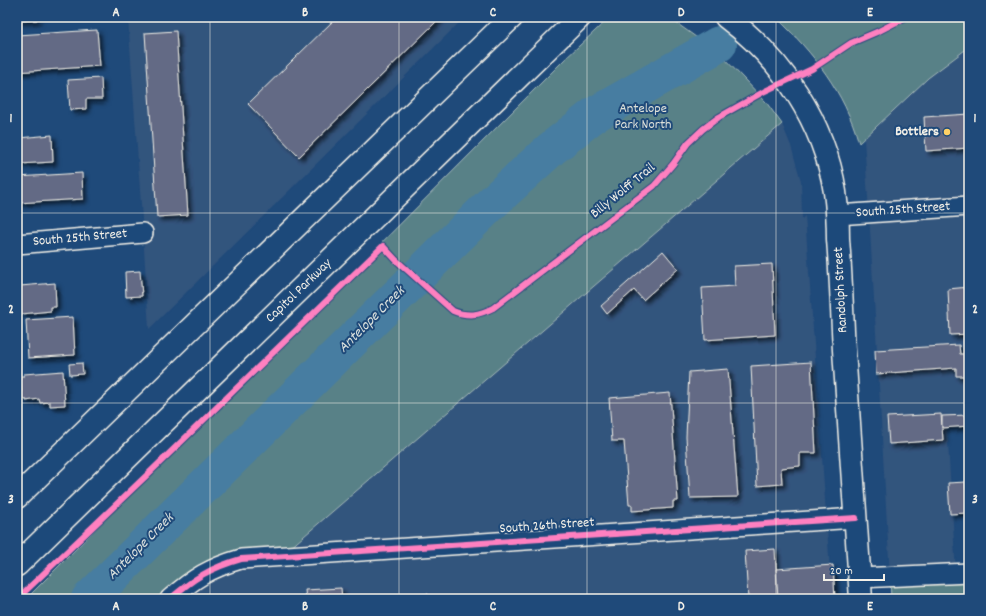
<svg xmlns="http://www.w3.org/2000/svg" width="986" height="616" font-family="Dekko,sans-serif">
  <defs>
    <filter id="shadow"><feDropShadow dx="3.5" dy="3.5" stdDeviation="2" flood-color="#0009"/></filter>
  </defs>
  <rect width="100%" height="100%" fill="#1f4a7a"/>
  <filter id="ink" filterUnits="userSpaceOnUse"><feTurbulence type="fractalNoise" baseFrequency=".025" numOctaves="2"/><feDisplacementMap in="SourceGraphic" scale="8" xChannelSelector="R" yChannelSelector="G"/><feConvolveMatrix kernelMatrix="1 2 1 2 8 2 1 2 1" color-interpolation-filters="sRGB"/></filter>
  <g filter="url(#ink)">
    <g fill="#33547d">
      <polygon points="128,17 465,17 149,329 143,233"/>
      <polygon points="969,47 969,425 947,427 956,574 890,576 869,212 864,139 928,78"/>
      <polygon points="782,124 791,146 801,181 802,219 805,216 832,599 170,599 188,583 282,555"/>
    </g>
    <g fill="#588187" stroke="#a6b9b8">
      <polygon points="610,17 668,17 721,55 766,102 782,124 282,555 241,559 170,599 26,599 564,60"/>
      <path d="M776,17H969V47L928,78L859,143C844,91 814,54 776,17Z"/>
      <polygon points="969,573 969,599 891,599 890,576"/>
    </g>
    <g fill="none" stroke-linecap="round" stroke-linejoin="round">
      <polyline stroke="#467da1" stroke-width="36" points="89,599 493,202 551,149 594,115 719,44"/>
    </g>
    <g fill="#636b85" stroke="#f4f1e8" filter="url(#shadow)">
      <polygon points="17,17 37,17 37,20 17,21"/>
      <polygon points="337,17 441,17 299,157 248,104"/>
      <polygon points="97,30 100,66 17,72 17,35"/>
      <polygon points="176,31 188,215 157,217 145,33"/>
      <polygon points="101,78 102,99 86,99 86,109 70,110 68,80"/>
      <polygon points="969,114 969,148 926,151 924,117"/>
      <polygon points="52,135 53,162 20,164 20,162 17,163 18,138"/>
      <polygon points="82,173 83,199 18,203 17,177"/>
      <polygon points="663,251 678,269 643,300 634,290 607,314 601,306"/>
      <polygon points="772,264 775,335 705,340 702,288 735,286 734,266"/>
      <polygon points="140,271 142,296 126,297 125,272"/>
      <polygon points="55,283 56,307 51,307 51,311 22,314 21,311 17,311 17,288 20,288 20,286"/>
      <polygon points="969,287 969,334 950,335 948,289"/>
      <polygon points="73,317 75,355 28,358 26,320"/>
      <polygon points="959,345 960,354 967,354 967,376 956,376 956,368 876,374 875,350"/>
      <polygon points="811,362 816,453 800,453 800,466 781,468 782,484 757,486 751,366"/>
      <polygon points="82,363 83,374 70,375 69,364"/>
      <polygon points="728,369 738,497 690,498 686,437 689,372"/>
      <polygon points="63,371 65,405 50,406 50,402 40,403 39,399 26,401 26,399 22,399 20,376 24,376 24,374"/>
      <polygon points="670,393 678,501 673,501 673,508 632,511 632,505 629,505 624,441 612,441 609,398"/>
      <polygon points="941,414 943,440 889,444 887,417"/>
      <polygon points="968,415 969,426 942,428 942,416"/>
      <polygon points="966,482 966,488 969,488 969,502 967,502 968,513 950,514 948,483"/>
      <polygon points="775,549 778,599 748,599 745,551"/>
      <polygon points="833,565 835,599 778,599 776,569"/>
      <polygon points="341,588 342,599 306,599 305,590"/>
      <polygon points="428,594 428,599 413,599 412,595"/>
    </g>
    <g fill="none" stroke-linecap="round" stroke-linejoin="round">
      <g stroke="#f4f1e8" stroke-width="22">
        <g id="minor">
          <polyline points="837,215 969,206"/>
          <polyline points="17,244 143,233"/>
          <polyline points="859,578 969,573"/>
          <path d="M170,599C194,578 210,568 241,559L856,518"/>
        </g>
      </g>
      <g stroke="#f4f1e8" stroke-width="25">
        <g id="secondary">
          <path d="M726,17C782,59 824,122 835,192C837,207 838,223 838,239C841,276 842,313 844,350C850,433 855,516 861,599"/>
          <polyline points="17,497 512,17"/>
          <polyline points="17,565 580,17"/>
        </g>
      </g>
      <use href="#minor" stroke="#1f4a7a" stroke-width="19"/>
      <use href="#secondary" stroke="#1f4a7a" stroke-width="22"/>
      <g stroke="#1f4a7a" stroke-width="8">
        <g id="cycleway">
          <path d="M17,599L146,476L383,246L396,260L453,311C468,317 479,315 493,308L654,186L673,164L688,143L703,129L719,117L765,91L812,69L851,43L879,31L906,17"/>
          <path d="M170,599C194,578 210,568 241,559L856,518"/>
        </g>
      </g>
      <use href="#cycleway" stroke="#ff80c0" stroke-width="6"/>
    </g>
  </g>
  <path fill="none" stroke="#f4f1e8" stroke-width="1" stroke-opacity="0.55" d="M210,17V599M399,17V599M587,17V599M776,17V599M17,213H969M17,403H969"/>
  <circle fill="#ffd166" stroke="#1f4a7a" stroke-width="1.5" cx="947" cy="132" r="4"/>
  <g text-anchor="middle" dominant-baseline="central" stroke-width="4" stroke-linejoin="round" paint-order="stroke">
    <g font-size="14" fill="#dde0d9" stroke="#1f4a7a">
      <text x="643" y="109">Antelope<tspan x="643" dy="16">Park North</tspan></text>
    </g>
    <g font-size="14" font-weight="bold" fill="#f4f1e8" stroke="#1f4a7a" text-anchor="end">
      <text x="939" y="132">Bottlers</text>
    </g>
    <g font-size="14" fill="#f4f1e8" stroke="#1f4a7a">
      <text transform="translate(623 191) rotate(-39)">Billy Wolff Trail</text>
      <text transform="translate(903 210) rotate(-4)">South 25th Street</text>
      <text transform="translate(80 238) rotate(-5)">South 25th Street</text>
      <text transform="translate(841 290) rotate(-93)">Randolph Street</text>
      <text transform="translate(299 291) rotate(-44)">Capitol Parkway</text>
      <text transform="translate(547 526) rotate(-4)">South 26th Street</text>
    </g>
    <g font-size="15" font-style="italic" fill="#dae0dd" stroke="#1f4a7a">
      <text transform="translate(372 320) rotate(-45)">Antelope Creek</text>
      <text transform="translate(141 547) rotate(-45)">Antelope Creek</text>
    </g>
  </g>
  <rect width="986" height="616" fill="none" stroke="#1f4a7a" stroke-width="44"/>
  <path d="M824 574v6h60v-6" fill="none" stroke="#f4f1e8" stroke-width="2"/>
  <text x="830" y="574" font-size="12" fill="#f4f1e8" stroke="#1f4a7a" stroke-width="3" paint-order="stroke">20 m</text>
  <rect x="22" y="22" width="942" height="572" fill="none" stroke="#f4f1e8" stroke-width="1.5"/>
  <g font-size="13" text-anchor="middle" font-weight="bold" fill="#f4f1e8">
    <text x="116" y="16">A</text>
    <text x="305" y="16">B</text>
    <text x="493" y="16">C</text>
    <text x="681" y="16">D</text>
    <text x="870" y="16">E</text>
    <text x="11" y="122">1</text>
    <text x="975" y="122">1</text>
    <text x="11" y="313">2</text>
    <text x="975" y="313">2</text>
    <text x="11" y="503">3</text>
    <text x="975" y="503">3</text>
    <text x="116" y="610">A</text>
    <text x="305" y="610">B</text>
    <text x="493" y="610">C</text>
    <text x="681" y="610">D</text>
    <text x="870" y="610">E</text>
  </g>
</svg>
